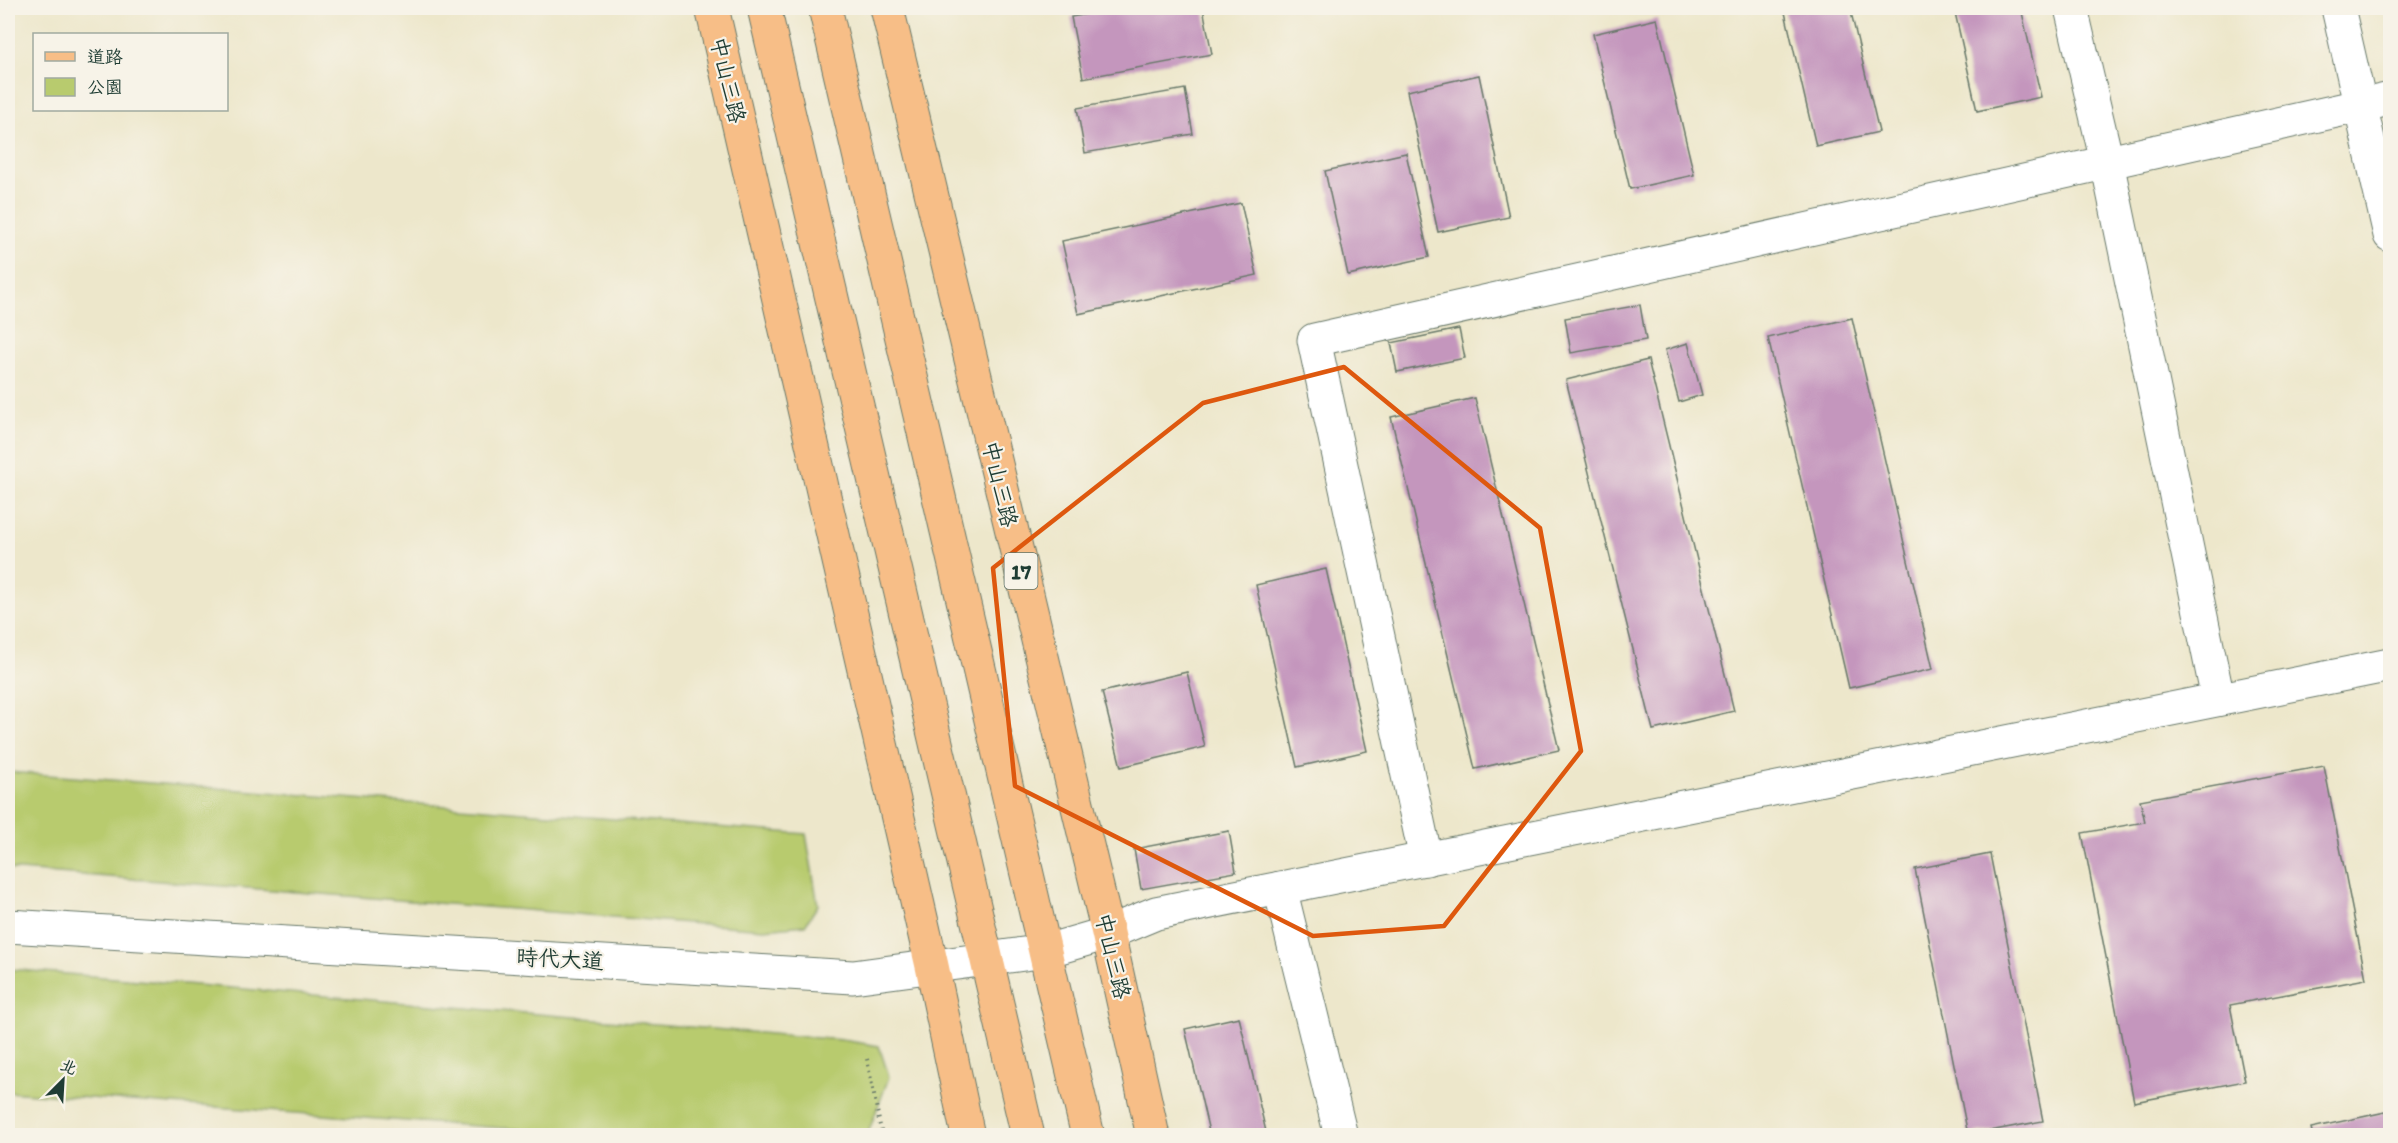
<svg xmlns="http://www.w3.org/2000/svg" width="2398" height="1143" font-family="Itim,'LXGW WenKai TC',sans-serif">
  <rect width="100%" height="100%" fill="#f7f3e8"/>
  <filter id="ink" filterUnits="userSpaceOnUse"><feTurbulence type="fractalNoise" baseFrequency=".0167" numOctaves="2"/><feDisplacementMap in="SourceGraphic" scale="12" xChannelSelector="R" yChannelSelector="G"/><feConvolveMatrix kernelMatrix="1 2 1 2 8 2 1 2 1" color-interpolation-filters="sRGB"/></filter>
  <filter id="wash" filterUnits="userSpaceOnUse"><feTurbulence type="fractalNoise" baseFrequency=".008" numOctaves="4" result="noise"/><feDisplacementMap in="SourceGraphic" scale="24" xChannelSelector="R" yChannelSelector="G"/><feGaussianBlur stdDeviation="1.35" result="paint"/><feColorMatrix in="noise" values="0 0 0 0 0 0 0 0 0 0 0 0 0 0 0 0 0 1.4 0 .05"/><feComposite in="paint" operator="in"/></filter>
  <g filter="url(#wash)">
    <rect width="100%" height="100%" fill="#ede7cb"/>
    <g fill="#b8cb6e" stroke="#6c8451" stroke-width="1.5">
      <polygon points="8,772 806,834 818,905 805,925 764,929 8,869"/>
      <polygon points="8,969 842,1040 879,1046 889,1077 867,1136 599,1135 8,1092"/>
    </g>
    <g id="blocks">
      <g fill="#c496bd">
        <polygon points="1123,8 1203,8 1212,54 1083,78 1071,17"/>
        <polygon points="1784,8 1850,8 1879,132 1816,146"/>
        <polygon points="1954,8 2021,8 2041,97 1977,111"/>
        <polygon points="1657,19 1694,175 1630,189 1593,34"/>
        <polygon points="1479,75 1509,217 1438,232 1407,91"/>
        <polygon points="1185,89 1193,134 1085,153 1077,108"/>
        <polygon points="1406,153 1429,257 1348,275 1325,171"/>
        <polygon points="1241,203 1257,275 1078,314 1062,241"/>
        <polygon points="1640,305 1646,340 1571,353 1565,318"/>
        <polygon points="1852,318 1933,669 1849,688 1768,338"/>
        <polygon points="1459,329 1465,358 1397,372 1391,343"/>
        <polygon points="1688,343 1702,395 1679,402 1665,350"/>
        <polygon points="1648,360 1734,711 1653,730 1566,380"/>
        <polygon points="1475,398 1559,750 1475,769 1391,417"/>
        <polygon points="1326,569 1367,751 1297,767 1256,585"/>
        <polygon points="1187,672 1205,747 1121,767 1102,692"/>
        <polygon points="2324,766 2366,979 2230,1005 2245,1081 2134,1102 2082,833 2145,822 2140,800"/>
        <polygon points="1229,831 1236,872 1141,889 1134,849"/>
        <polygon points="1990,854 2043,1121 1968,1135 1915,869"/>
        <polygon points="1239,1017 1267,1136 1210,1136 1185,1029"/>
        <polygon points="2390,1111 2390,1136 2313,1136 2311,1128"/>
      </g>
    </g>
  </g>
  <g filter="url(#ink)">
    <use href="#blocks" fill-opacity="0" stroke="#677869" stroke-width="1.5"/>
    <g fill="none" stroke-linecap="round" stroke-linejoin="round">
      <g stroke="#677869" stroke-width="35">
        <g id="minor">
          <polyline points="2071,8 2107,162 2218,699"/>
          <polyline points="2338,8 2390,235"/>
          <polyline points="1426,859 1314,340 2390,99"/>
          <polyline points="1280,888 1341,1136"/>
          <polyline points="8,926 853,977 1046,951 1108,933 1156,913 2390,665"/>
        </g>
      </g>
      <g stroke="#677869" stroke-width="35">
        <g id="major">
          <polyline points="712,8 932,966 968,1136"/>
          <polyline points="764,8 1028,1136"/>
          <polyline points="825,8 1088,1136"/>
          <polyline points="887,8 1108,933 1153,1136"/>
        </g>
      </g>
      <polyline stroke="#677869" stroke-width="4" stroke-dasharray="1.5 4.5" stroke-linecap="butt" points="867,1059 882,1136"/>
      <use href="#minor" stroke="#fff" stroke-width="33"/>
      <use href="#major" stroke="#f7be87" stroke-width="33"/>
    </g>
  </g>
  <path fill="none" stroke="#de580e" stroke-width="4.5" stroke-linejoin="round" d="M1344,367L1540,528L1581,751L1444,926L1313,936L1015,786L993,568L1203,403Z"/>
  <g text-anchor="middle" dominant-baseline="central" stroke-width="4.5" stroke-linejoin="round" paint-order="stroke">
    <rect fill="#f7f3e8" stroke="#60746a" stroke-width="1.5" x="1004.5" y="553" width="33" height="36" rx="4.5"/>
    <g font-size="21" font-weight="bold" fill="#1f3d34">
      <text x="1021" y="571">17</text>
    </g>
    <g font-size="22" fill="#1f3d34" stroke="#f7f3e8">
      <text transform="translate(728 80) rotate(77)">中山三路</text>
      <text transform="translate(1000 484) rotate(77)">中山三路</text>
      <text transform="translate(1113 956) rotate(77)">中山三路</text>
      <text transform="translate(560 959) rotate(3)">時代大道</text>
    </g>
  </g>
  <rect width="2398" height="1143" fill="none" stroke="#f7f3e8" stroke-width="30"/>
  <rect x="33" y="33" width="195" height="78" fill="#f7f3e8" stroke="#a1aaa0" stroke-width="1.5"/>
  <rect x="45" y="52" width="30" height="9" fill="#f7be87" stroke="#a1aaa0" stroke-width="1.5"/>
  <text x="87" y="63" font-size="18" fill="#1f3d34">道路</text>
  <rect x="45" y="78" width="30" height="18" fill="#b8cb6e" stroke="#a1aaa0" stroke-width="1.5"/>
  <text x="87" y="93" font-size="18" fill="#1f3d34">公園</text>
  <g transform="translate(63 1080) rotate(24)" stroke="#f7f3e8" stroke-width="4.5" paint-order="stroke">
  <path d="M0-4.5L10 22L0 15L-10 22Z" fill="#1f3d34"/>
  <text y="-9" font-size="16" font-weight="bold" text-anchor="middle" fill="#1f3d34">北</text>
  </g>
</svg>
